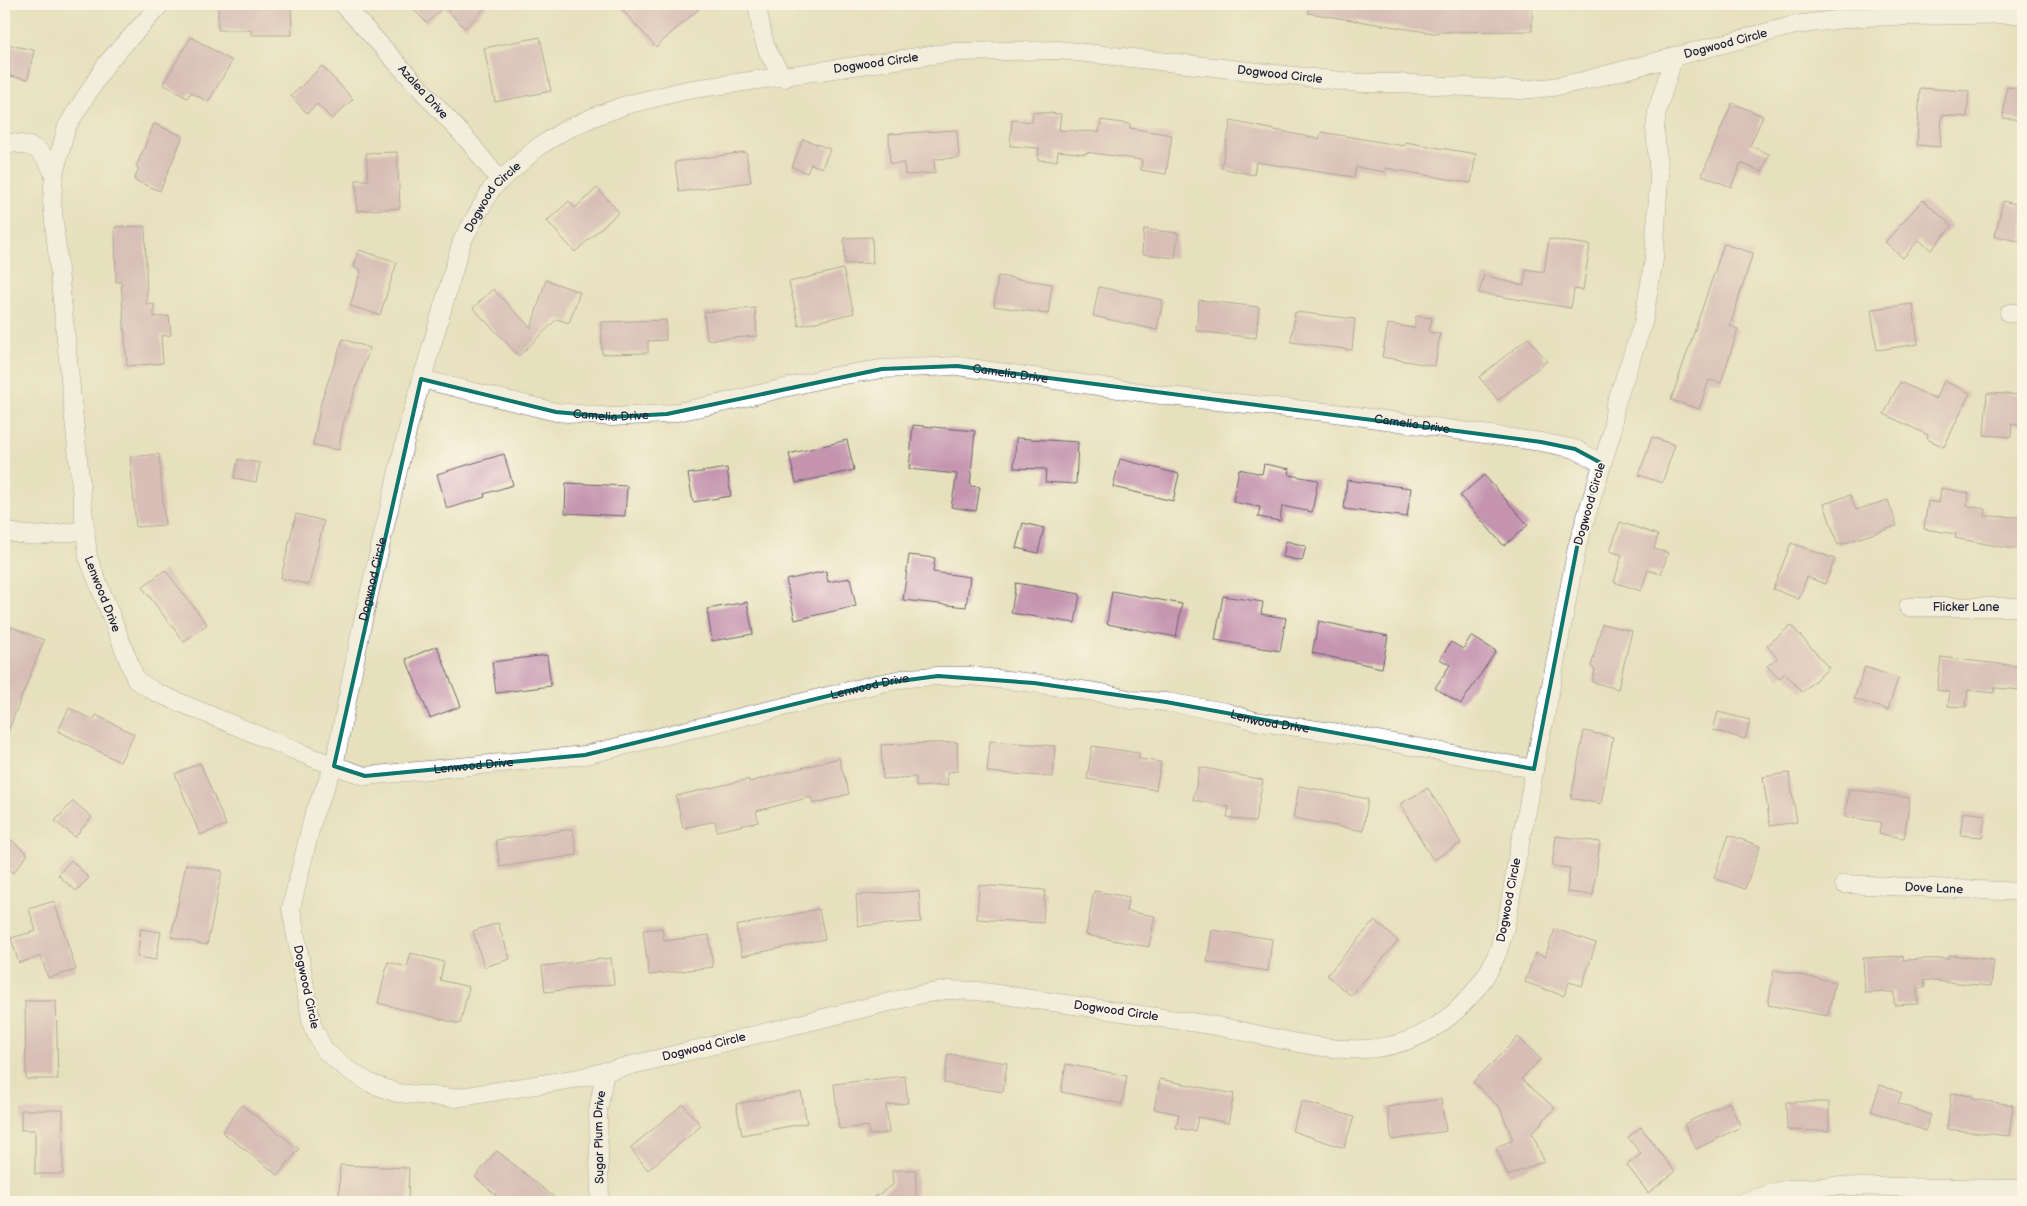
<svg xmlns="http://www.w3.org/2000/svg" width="2027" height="1206" font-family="'Balsamiq Sans',sans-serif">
  <rect width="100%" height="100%" fill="#fcf5e5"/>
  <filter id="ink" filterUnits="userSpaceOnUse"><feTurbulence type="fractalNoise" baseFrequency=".02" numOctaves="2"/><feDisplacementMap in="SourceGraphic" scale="10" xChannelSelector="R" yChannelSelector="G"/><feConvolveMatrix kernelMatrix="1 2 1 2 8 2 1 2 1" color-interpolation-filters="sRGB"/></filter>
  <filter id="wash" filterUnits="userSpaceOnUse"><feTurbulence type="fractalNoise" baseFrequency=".0096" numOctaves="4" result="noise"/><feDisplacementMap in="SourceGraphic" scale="20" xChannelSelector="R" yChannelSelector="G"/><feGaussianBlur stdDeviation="1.12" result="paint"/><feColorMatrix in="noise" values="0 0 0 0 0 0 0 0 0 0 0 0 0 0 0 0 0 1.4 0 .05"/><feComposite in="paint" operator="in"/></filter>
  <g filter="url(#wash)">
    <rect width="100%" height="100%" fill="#e7e0bd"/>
    <g id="blocks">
      <g fill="#c595b0">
        <polygon points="218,4 291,4 292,35 251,35 251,30 218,30"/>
        <polygon points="408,4 489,4 465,28 444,7 427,23"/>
        <polygon points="617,4 704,4 656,47"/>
        <polygon points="1309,4 1444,4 1443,7 1532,4 1532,31 1439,32 1439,34 1308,13"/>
        <polygon points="191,37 232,61 208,102 191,92 187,98 163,84"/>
        <polygon points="540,37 551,91 495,102 484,48"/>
        <polygon points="4,44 34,50 28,79 4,75"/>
        <polygon points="322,66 353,99 332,119 317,104 307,113 291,96"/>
        <polygon points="2007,87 2023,89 2023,120 2003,118"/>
        <polygon points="1920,88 1969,91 1967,117 1942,115 1940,147 1917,145"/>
        <polygon points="1732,103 1763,116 1750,146 1769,154 1762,172 1741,163 1731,187 1702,175"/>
        <polygon points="1033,112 1061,114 1059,130 1099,132 1101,120 1130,124 1130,128 1172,135 1166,174 1141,170 1142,160 1086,152 1086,154 1058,151 1057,161 1038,160 1039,148 1010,146 1012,120 1032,122"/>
        <polygon points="1231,121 1319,139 1321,132 1404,146 1405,142 1476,154 1471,183 1385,168 1385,172 1356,167 1354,177 1256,162 1254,175 1221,168"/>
        <polygon points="154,124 183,136 160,191 134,180 139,168 136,167"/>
        <polygon points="957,130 959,158 934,159 935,173 905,175 904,163 890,164 889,134"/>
        <polygon points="803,139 830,149 822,168 811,164 807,173 792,167"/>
        <polygon points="397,152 400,208 357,211 356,180 368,180 366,153"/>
        <polygon points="746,152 751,182 679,192 675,162"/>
        <polygon points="597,188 619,212 575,252 547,221 569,201 575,208"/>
        <polygon points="1923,200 1952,226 1931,250 1919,240 1903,258 1885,242"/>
        <polygon points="2003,201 2023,206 2023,242 1995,236"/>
        <polygon points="145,226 147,305 154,304 154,317 169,316 171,335 161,336 163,363 127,366 121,282 116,282 115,227"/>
        <polygon points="1144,229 1178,233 1175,258 1142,254"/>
        <polygon points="872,237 873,263 845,264 844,238"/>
        <polygon points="1549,239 1590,245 1583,290 1574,289 1571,308 1479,293 1484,275 1524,286 1526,269 1544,272"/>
        <polygon points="1724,244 1753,253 1730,326 1738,329 1721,383 1709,380 1699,409 1671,400"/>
        <polygon points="359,250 397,262 380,315 350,306 361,270 354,267"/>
        <polygon points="843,269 854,313 799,326 789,282"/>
        <polygon points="998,276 1052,284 1048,314 994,306"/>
        <polygon points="546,280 580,292 569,323 557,319 519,356 473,308 493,289 531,328"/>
        <polygon points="1099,287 1163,300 1157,330 1093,316"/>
        <polygon points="1199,300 1259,307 1256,338 1196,331"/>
        <polygon points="1913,304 1918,344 1877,350 1871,309"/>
        <polygon points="755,308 757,336 707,340 704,312"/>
        <polygon points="1295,312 1355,319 1352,350 1291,342"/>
        <polygon points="1416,316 1432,318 1429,332 1440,334 1435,366 1382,357 1388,324 1414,328"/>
        <polygon points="666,320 666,340 648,341 648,353 602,354 601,322"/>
        <polygon points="1528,338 1547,361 1498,400 1479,377"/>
        <polygon points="343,339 370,348 343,424 339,450 313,445 321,402"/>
        <polygon points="1944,381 1970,393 1944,447 1927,439 1928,435 1884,414 1900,382 1936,399"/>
        <polygon points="1987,393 2023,395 2023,425 2012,424 2011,437 1984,435"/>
        <polygon points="913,425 975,431 970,486 980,487 976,511 951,507 957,474 909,469"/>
        <polygon points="1652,437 1675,445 1662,483 1639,475"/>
        <polygon points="1016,438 1078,442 1076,484 1045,482 1046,469 1014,468"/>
        <polygon points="847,440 854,470 796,483 789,454"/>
        <polygon points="159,454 165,525 136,527 130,457"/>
        <polygon points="504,454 513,485 484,494 485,497 447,509 437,474"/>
        <polygon points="238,459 260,463 256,482 234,478"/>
        <polygon points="1120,459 1179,474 1173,501 1113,487"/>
        <polygon points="1264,464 1290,469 1289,475 1318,480 1312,512 1282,506 1280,521 1258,517 1260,507 1233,502 1239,469 1262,474"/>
        <polygon points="727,468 731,496 693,502 688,474"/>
        <polygon points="1484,475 1528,525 1504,546 1460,496"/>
        <polygon points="1347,480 1411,488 1407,517 1344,509"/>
        <polygon points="566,483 627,486 625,516 565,513"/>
        <polygon points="1941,488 1969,493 1967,506 1986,509 1985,516 2023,517 2023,548 2007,548 1955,538 1956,534 1924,529 1928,501 1939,503"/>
        <polygon points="1850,495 1856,510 1888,500 1897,526 1838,545 1824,504"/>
        <polygon points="296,514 324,521 309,585 281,578"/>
        <polygon points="1620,522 1658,535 1654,549 1668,553 1661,574 1648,570 1641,591 1614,582 1622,555 1610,551"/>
        <polygon points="1023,523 1044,528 1038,553 1016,548"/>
        <polygon points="1286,541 1306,546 1302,561 1283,557"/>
        <polygon points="1791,543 1835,559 1825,584 1807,577 1799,599 1773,589"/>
        <polygon points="909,555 935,558 933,572 970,577 966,607 903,600"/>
        <polygon points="165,570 207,624 184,642 142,587"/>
        <polygon points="826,571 828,582 850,578 856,606 795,620 786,580"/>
        <polygon points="1016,583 1080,594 1075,623 1011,613"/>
        <polygon points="1112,591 1182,604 1176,637 1107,624"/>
        <polygon points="1223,596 1263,602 1261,614 1286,618 1280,651 1215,640"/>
        <polygon points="747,602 753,634 712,641 707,609"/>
        <polygon points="1319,621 1388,636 1382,668 1312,653"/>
        <polygon points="1602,624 1632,631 1618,689 1592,682 1595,669 1591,667"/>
        <polygon points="1791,625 1829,668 1802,692 1785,673 1779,679 1767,666 1777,658 1767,646"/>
        <polygon points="11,627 44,640 5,739 4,646"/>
        <polygon points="1471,636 1496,651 1461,704 1435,688 1450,665 1440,659 1451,642 1463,649"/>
        <polygon points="437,646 461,706 430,718 406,659"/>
        <polygon points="547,655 551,686 496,693 492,662"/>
        <polygon points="1941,657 2023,667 2023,690 1995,688 1994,693 1968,690 1966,707 1948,706 1950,692 1937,690"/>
        <polygon points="1865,667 1898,678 1888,710 1854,699"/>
        <polygon points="69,708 93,720 96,715 134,734 120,762 58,731"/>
        <polygon points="1718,712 1750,720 1745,739 1713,730"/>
        <polygon points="1584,731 1613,737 1601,804 1571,798"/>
        <polygon points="990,741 1055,746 1053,777 987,772"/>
        <polygon points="957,742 958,771 947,772 948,785 916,787 916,777 883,779 881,745"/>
        <polygon points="1092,746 1139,753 1139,759 1161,762 1156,790 1087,779"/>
        <polygon points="839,758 849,794 813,804 811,797 756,811 758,822 717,831 715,821 683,828 676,796 749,779 749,782"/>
        <polygon points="200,763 226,825 200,835 175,774"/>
        <polygon points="1200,767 1263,780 1255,822 1227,817 1229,807 1193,800"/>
        <polygon points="1789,773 1797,822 1770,826 1763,777"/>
        <polygon points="1299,786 1368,799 1363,831 1293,818"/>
        <polygon points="1428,788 1461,843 1433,860 1400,804"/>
        <polygon points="1849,789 1910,798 1904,838 1879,834 1881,822 1845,817"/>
        <polygon points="73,801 92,817 75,837 55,821"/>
        <polygon points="1963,812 1985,815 1982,837 1960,835"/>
        <polygon points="573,829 577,855 500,867 496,840"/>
        <polygon points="4,834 28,854 13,873 4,865"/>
        <polygon points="1729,835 1760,846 1745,889 1714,878"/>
        <polygon points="1556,836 1600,842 1593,895 1567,892 1570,868 1552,866"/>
        <polygon points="71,860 89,878 76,891 58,875"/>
        <polygon points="186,864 222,871 207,945 171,937"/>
        <polygon points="979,885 1045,890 1043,923 977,919"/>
        <polygon points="919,891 921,922 858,926 856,895"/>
        <polygon points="1094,891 1129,897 1126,911 1155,916 1149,947 1086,935"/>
        <polygon points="54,901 76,970 48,978 41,956 19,963 11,938 36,931 29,909"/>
        <polygon points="819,909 825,939 742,956 736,926"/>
        <polygon points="1375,920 1398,941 1351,996 1327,975"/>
        <polygon points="498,923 510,959 484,967 473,931"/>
        <polygon points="662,928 664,941 709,935 713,967 649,975 643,930"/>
        <polygon points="141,929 161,932 156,960 137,957"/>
        <polygon points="1555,929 1596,943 1582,986 1569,982 1564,996 1525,982 1535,953 1545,957"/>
        <polygon points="1212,930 1272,939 1268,971 1207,962"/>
        <polygon points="411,953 444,962 440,980 469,987 460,1024 378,1003 388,962 407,967"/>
        <polygon points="1949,955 1994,960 1991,986 1924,980 1925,988 1917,988 1918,1004 1894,1005 1894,992 1865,993 1863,958 1903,956 1903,960 1949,958"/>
        <polygon points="611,958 614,984 545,992 542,966"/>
        <polygon points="1774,970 1835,982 1828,1016 1768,1005"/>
        <polygon points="25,1001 56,1001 58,1079 26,1079"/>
        <polygon points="1518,1037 1541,1059 1521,1079 1555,1108 1532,1133 1544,1161 1508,1176 1496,1147 1513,1140 1500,1108 1473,1082"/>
        <polygon points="948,1054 1007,1063 1003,1092 944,1083"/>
        <polygon points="1066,1064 1127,1076 1122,1104 1061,1092"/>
        <polygon points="905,1076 908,1103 886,1105 889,1133 869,1135 868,1126 839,1129 834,1084"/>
        <polygon points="1160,1079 1234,1094 1228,1123 1198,1117 1195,1131 1176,1128 1179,1114 1154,1109"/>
        <polygon points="1880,1085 1902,1093 1898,1103 1931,1115 1925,1131 1871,1111"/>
        <polygon points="801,1092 807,1123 742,1135 736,1104"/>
        <polygon points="1951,1093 1972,1096 1972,1099 2013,1105 2009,1136 1947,1129"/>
        <polygon points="1441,1099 1446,1131 1392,1140 1387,1107"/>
        <polygon points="1302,1101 1354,1117 1344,1148 1292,1131"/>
        <polygon points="1729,1102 1741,1127 1696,1149 1684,1124"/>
        <polygon points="1786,1102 1829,1102 1829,1131 1787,1130"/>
        <polygon points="683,1104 701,1126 648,1170 630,1148"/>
        <polygon points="242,1105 299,1149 278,1175 222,1132"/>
        <polygon points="21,1110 63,1110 63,1174 35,1174 35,1130 21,1130"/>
        <polygon points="1641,1127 1675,1172 1648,1193 1627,1165 1641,1154 1628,1137"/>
        <polygon points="497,1151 560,1202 490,1202 496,1195 475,1177"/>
        <polygon points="340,1165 409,1168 408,1201 339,1199"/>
        <polygon points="892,1170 916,1170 916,1200 870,1200 893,1185"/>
      </g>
    </g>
  </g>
  <g filter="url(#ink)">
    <use href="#blocks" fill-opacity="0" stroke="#676468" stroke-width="1"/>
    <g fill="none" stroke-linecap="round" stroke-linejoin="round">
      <g stroke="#676468" stroke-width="19">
        <g id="minor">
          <path id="s1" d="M161,4L107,63L67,126L54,174L52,201L88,557L136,680L157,693L313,758L365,776L585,755L877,684L907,678L938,676H970L1034,683L1102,693L1132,700L1166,702L1226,712L1255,721L1346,734L1534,769"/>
          <path id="s2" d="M343,4L470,143L500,181"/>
          <path d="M757,4C763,38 762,49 785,78"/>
          <path id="s3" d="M1674,56L1657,111L1655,128L1659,177L1654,260L1643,323L1615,406L1612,432L1577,547L1544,723C1536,750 1533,778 1528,806C1524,825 1519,845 1516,865C1512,892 1508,921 1499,948C1492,970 1476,991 1460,1007C1384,1082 1293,1037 1204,1024C1129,1013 1053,1002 977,991L947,990L918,995L579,1078L455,1098L397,1093L370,1083L347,1069L324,1050L312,1025L291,908L314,814L334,766L363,620L409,424L462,241L492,188L538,147L565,130L596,116L626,105L687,90L952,52L1059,50L1359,83H1396L1520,90L1553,87L1583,81L1795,25L1859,17L2023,14"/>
          <path d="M4,142C34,145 41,146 54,174"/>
          <polyline points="2009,313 2023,313"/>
          <path id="s4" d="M421,379L556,412L612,417L667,414L722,403L830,377L882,369L957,366L1168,396L1335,413L1541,442L1575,449L1601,463"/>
          <path d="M4,530C31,540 58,534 86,530"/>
          <path id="s5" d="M1908,607H2023"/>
          <path id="s6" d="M1844,884L2023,892"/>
          <path id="s7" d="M600,1202L598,1111L605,1071"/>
          <polyline points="1743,1202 1787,1189 1835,1186 2023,1189"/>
        </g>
      </g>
      <use href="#minor" stroke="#fff" stroke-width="18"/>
    </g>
  </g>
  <path d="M0 0H2027V1206H0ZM957,366L1541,442L1575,449L1601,463L1577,547L1534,769L1166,702L1034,683L938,676L877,684L585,755L365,776L334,766L421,379L556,412L612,417L667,414L882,369Z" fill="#e7e0bd" fill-opacity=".55" fill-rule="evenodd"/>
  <path fill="none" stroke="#0f766e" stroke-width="4" stroke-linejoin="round" d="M957,366L1541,442L1575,449L1601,463L1577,547L1534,769L1166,702L1034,683L938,676L877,684L585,755L365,776L334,766L421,379L556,412L612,417L667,414L882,369Z"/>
  <g text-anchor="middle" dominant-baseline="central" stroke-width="4" stroke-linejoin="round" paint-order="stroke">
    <g font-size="12" fill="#22223b" stroke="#fcf5e5">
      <text stroke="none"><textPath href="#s3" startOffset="4330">Dogwood Circle</textPath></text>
      <text stroke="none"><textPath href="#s3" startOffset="3472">Dogwood Circle</textPath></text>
      <text stroke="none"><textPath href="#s3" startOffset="3878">Dogwood Circle</textPath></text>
      <text stroke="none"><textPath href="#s2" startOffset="119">Azalea Drive</textPath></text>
      <text stroke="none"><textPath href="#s3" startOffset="3052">Dogwood Circle</textPath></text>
      <text stroke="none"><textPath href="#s4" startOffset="599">Camelia Drive</textPath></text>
      <text stroke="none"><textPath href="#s4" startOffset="194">Camelia Drive</textPath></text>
      <text stroke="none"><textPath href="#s4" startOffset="1004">Camelia Drive</textPath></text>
      <text transform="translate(1590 504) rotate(-74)">Dogwood Circle</text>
      <text stroke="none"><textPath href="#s3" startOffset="2648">Dogwood Circle</textPath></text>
      <text stroke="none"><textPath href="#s1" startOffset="629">Lenwood Drive</textPath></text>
      <text stroke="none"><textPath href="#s5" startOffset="58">Flicker Lane</textPath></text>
      <text stroke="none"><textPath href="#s1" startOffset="1484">Lenwood Drive</textPath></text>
      <text stroke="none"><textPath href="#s1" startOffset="1889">Lenwood Drive</textPath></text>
      <text stroke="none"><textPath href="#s1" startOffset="1079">Lenwood Drive</textPath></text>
      <text stroke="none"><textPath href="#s6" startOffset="90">Dove Lane</textPath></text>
      <text transform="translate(1509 900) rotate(-79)">Dogwood Circle</text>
      <text transform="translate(306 987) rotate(78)">Dogwood Circle</text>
      <text transform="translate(1116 1011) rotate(8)">Dogwood Circle</text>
      <text transform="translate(704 1047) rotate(-14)">Dogwood Circle</text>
      <text stroke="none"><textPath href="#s7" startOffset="65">Sugar Plum Drive</textPath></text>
    </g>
  </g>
  <rect width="2027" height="1206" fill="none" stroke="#fcf5e5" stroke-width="20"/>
</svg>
